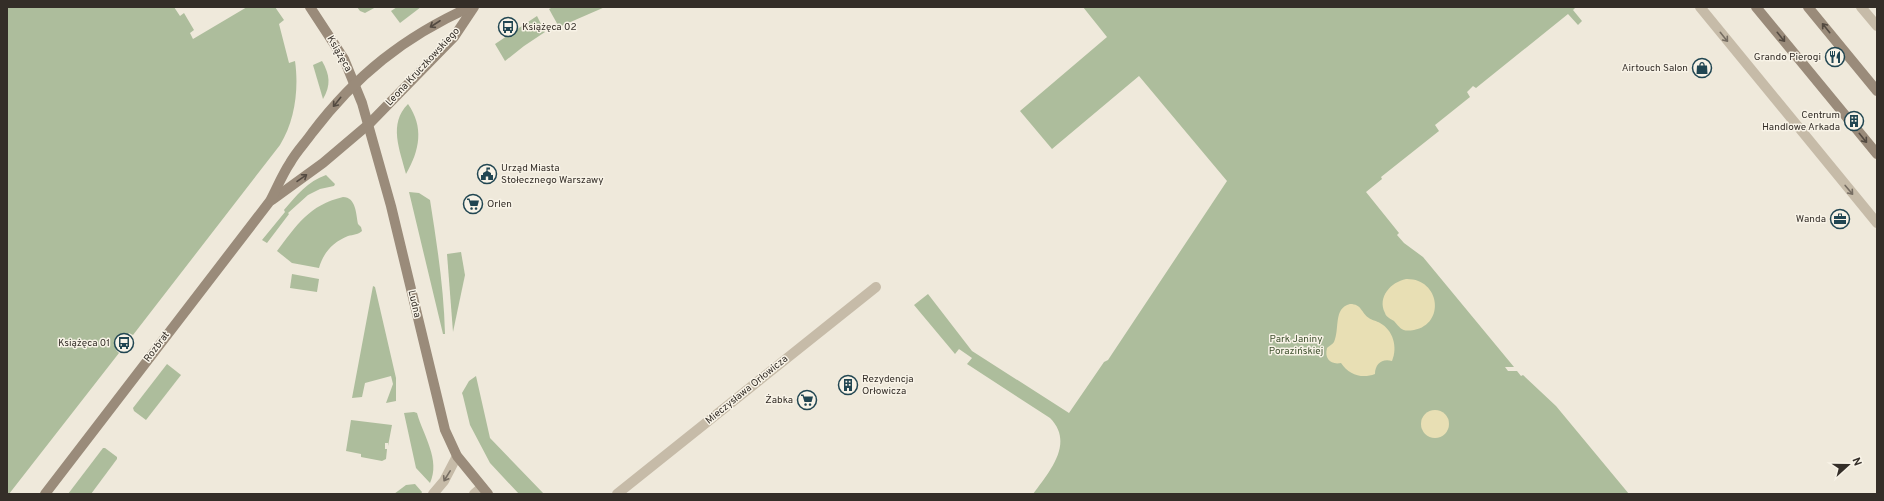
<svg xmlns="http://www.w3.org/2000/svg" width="1884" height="501" font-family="Overpass,sans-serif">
  <rect width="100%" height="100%" fill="#efe9db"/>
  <g fill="#adbd9c">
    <path d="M7,7H174L180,16L184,13L194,30L190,33L193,39L247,7H275L284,20L279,24L289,63L295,61C299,89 295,121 280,145L133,335L129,333L116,350L119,353L9,494H7Z"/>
    <polygon points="357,7 376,7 365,13 360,11"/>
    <polygon points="397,7 421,7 400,23 391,11"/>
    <polygon points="553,7 605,7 559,27 549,9"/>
    <path d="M1083,7H1576L1573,10L1582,21L1578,25L1568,14L1476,88L1473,86L1467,92L1470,97L1435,125L1439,131L1381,177L1382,179L1366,192L1399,233L1397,235L1404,243L1423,257L1514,367H1505L1508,371H1517L1521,376L1523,375L1556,406L1629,494H1033C1049,472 1075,443 1050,418L967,364L972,358L959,349L955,354L914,305L928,294L972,351L1069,413L1104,362L1108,360L1227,181L1139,76L1052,149L1020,111L1107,37Z"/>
    <polygon points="537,16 545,32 524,46 505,61 495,44"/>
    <path d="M322,61C330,75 331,85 323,99L313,65Z"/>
    <path d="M408,104C424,127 420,150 406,174C400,150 388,124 408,104Z"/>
    <path d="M326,175L335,184L334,186L320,189L308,195L288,213L289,214L267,243L262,240L285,212L284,210C296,196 308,181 326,175Z"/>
    <path d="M409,192L419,193L430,200C437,245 444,289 445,334H443Z"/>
    <path d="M343,197C356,197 356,214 358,224L361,227L362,231C359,234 353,235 348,236C333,242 323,253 319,268L292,263L277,251C297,225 309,205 343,197Z"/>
    <polygon points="461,252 465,275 453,332 447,254"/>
    <polygon points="292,274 319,279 317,292 290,288"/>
    <polygon points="373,286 375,287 396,378 396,401 386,403 393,384 391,376 365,383 362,397 352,398"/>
    <polygon points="167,364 181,375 146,420 134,411 133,408"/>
    <polygon points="476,376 490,438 544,494 519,494 490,463 470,425 463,396 462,393 469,381"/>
    <path d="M414,412L417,413C423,435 441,460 430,483L416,468L404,413Z"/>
    <polygon points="351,420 392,425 388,446 388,443 385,443 385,449 387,449 386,459 382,461 361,457 361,454 346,451"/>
    <polygon points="103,448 105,448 117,457 117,459 91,494 68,494"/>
    <polygon points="415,484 422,492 421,494 394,494 406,485"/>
  </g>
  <g fill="#e8dfb4">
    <path d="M1406,279C1440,278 1446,324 1414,330C1402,332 1401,329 1394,321C1391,319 1386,317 1385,313C1377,297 1391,282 1406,279Z"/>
    <path d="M1350,304C1362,304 1361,313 1369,318C1371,320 1377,321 1380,323C1393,330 1398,347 1392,361C1382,358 1375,364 1375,374C1362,379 1349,375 1341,363C1331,365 1324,359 1327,348C1329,346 1333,344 1334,342C1340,329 1333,308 1350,304Z"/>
    <circle cx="1435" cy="424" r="14"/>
  </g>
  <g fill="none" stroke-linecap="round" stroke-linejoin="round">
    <g stroke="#c6bba8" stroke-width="10">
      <polyline points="1700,7 1877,223"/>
      <polyline points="1861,7 1877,26"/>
      <polyline points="433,494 444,481 457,456"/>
      <polyline points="474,494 482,487"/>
      <polyline points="617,494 876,287"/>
    </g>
    <g stroke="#9a8b7a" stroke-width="10">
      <polyline points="310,7 344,59 362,103 391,206 445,430 457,456 488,494"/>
      <polyline points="1756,7 1877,154"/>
      <polyline points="1808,7 1877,91"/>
      <polyline points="272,200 323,163 369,124 454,37 474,7"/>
      <path d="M45,494L270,201C277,188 282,175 290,163C296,152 305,143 312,133C356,75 404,37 470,7"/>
    </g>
  </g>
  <defs><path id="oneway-shaft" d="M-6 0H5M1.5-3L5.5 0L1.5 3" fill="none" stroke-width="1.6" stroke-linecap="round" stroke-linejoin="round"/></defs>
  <g stroke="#534a41">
    <use href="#oneway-shaft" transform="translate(435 24) rotate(147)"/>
    <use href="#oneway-shaft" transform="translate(1826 28) rotate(-129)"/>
    <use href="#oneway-shaft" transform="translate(1781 37) rotate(51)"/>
    <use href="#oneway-shaft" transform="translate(337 102) rotate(129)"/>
    <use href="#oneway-shaft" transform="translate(1863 138) rotate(51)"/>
    <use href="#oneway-shaft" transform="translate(302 178) rotate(-35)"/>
  </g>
  <g stroke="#766d62">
    <use href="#oneway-shaft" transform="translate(1724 37) rotate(51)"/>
    <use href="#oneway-shaft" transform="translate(1849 190) rotate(50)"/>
    <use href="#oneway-shaft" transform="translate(447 476) rotate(122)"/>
  </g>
  <defs>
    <g id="bus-ring" transform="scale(1)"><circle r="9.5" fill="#f8f3e7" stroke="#214652" stroke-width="1.5"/><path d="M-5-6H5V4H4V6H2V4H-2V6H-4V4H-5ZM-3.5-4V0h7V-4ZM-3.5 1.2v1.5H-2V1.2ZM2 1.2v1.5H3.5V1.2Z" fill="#214652"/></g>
    <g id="restaurant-ring" transform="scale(1)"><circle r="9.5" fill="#f8f3e7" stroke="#214652" stroke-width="1.5"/><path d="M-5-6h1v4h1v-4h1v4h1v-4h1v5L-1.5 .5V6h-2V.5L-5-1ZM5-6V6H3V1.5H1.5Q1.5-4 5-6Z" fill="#214652"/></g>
    <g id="shop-ring" transform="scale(1)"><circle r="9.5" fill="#f8f3e7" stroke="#214652" stroke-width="1.5"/><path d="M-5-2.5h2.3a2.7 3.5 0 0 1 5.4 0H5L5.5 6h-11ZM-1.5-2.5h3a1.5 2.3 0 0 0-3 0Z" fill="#214652"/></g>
    <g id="building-ring" transform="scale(1)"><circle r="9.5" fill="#f8f3e7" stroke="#214652" stroke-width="1.5"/><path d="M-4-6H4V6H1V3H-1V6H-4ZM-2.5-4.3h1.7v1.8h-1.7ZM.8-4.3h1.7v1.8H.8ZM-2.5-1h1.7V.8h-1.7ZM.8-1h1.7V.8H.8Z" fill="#214652"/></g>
    <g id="civic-ring" transform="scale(1)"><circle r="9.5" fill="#f8f3e7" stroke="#214652" stroke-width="1.5"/><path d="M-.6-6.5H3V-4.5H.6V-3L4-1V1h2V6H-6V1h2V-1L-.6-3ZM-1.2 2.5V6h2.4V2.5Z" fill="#214652"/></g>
    <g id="supermarket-ring" transform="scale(1)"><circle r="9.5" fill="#f8f3e7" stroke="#214652" stroke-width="1.5"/><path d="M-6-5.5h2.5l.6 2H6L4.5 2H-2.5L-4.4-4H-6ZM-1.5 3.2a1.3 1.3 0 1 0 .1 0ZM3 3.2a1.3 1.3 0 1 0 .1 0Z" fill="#214652"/></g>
    <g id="office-ring" transform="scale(1)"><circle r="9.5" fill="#f8f3e7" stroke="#214652" stroke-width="1.5"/><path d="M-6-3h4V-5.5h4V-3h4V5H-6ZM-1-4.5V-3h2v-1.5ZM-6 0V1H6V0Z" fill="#214652"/></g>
  </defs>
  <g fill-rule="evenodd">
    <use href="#bus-ring" x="508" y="27"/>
    <use href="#restaurant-ring" x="1835" y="57"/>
    <use href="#shop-ring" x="1702" y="68"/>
    <use href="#building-ring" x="1854" y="121"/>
    <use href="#civic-ring" x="487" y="174"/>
    <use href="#supermarket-ring" x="473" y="204"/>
    <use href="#office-ring" x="1840" y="219"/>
    <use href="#bus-ring" x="124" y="343"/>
    <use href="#building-ring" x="848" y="385"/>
    <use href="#supermarket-ring" x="807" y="400"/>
  </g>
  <g text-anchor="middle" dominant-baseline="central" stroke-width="3" stroke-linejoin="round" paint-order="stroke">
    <g font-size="10" fill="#342e28" stroke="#f8f3e7" text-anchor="end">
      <text x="522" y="27" text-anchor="start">Książęca 02</text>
      <text x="1821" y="57">Grando Pierogi</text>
      <text x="1688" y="68">Airtouch Salon</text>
      <text x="1840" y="115">Centrum<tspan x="1840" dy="12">Handlowe Arkada</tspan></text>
      <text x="501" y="168" text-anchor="start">Urząd Miasta<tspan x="501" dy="12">Stołecznego Warszawy</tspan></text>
      <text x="487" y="204" text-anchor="start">Orlen</text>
      <text x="1826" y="219">Wanda</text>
      <text x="110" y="343">Książęca 01</text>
      <text x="862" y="379" text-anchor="start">Rezydencja<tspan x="862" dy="12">Orłowicza</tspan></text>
      <text x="793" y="400">Żabka</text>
    </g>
    <g font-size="10" fill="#342e28" stroke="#f8f3e7">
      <text transform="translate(339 54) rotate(60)">Książęca</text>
      <text transform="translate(423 67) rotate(-47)">Leona Kruczkowskiego</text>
      <text transform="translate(414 304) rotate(77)">Ludna</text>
      <text transform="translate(157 347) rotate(-53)">Rozbrat</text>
      <text transform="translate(747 390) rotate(-39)">Mieczysława Orłowicza</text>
    </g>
    <g font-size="10" fill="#3e502e" stroke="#f8f3e7">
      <text x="1296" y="339">Park Janiny<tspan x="1296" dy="12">Porazińskiej</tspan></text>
    </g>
  </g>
  <rect width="1884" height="501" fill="none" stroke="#342e28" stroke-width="16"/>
  <g transform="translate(1848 465) rotate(69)" stroke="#f8f3e7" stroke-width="3" paint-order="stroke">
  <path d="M0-3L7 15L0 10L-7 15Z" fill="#342e28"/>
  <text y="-6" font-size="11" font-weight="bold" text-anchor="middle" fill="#342e28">N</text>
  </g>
</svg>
